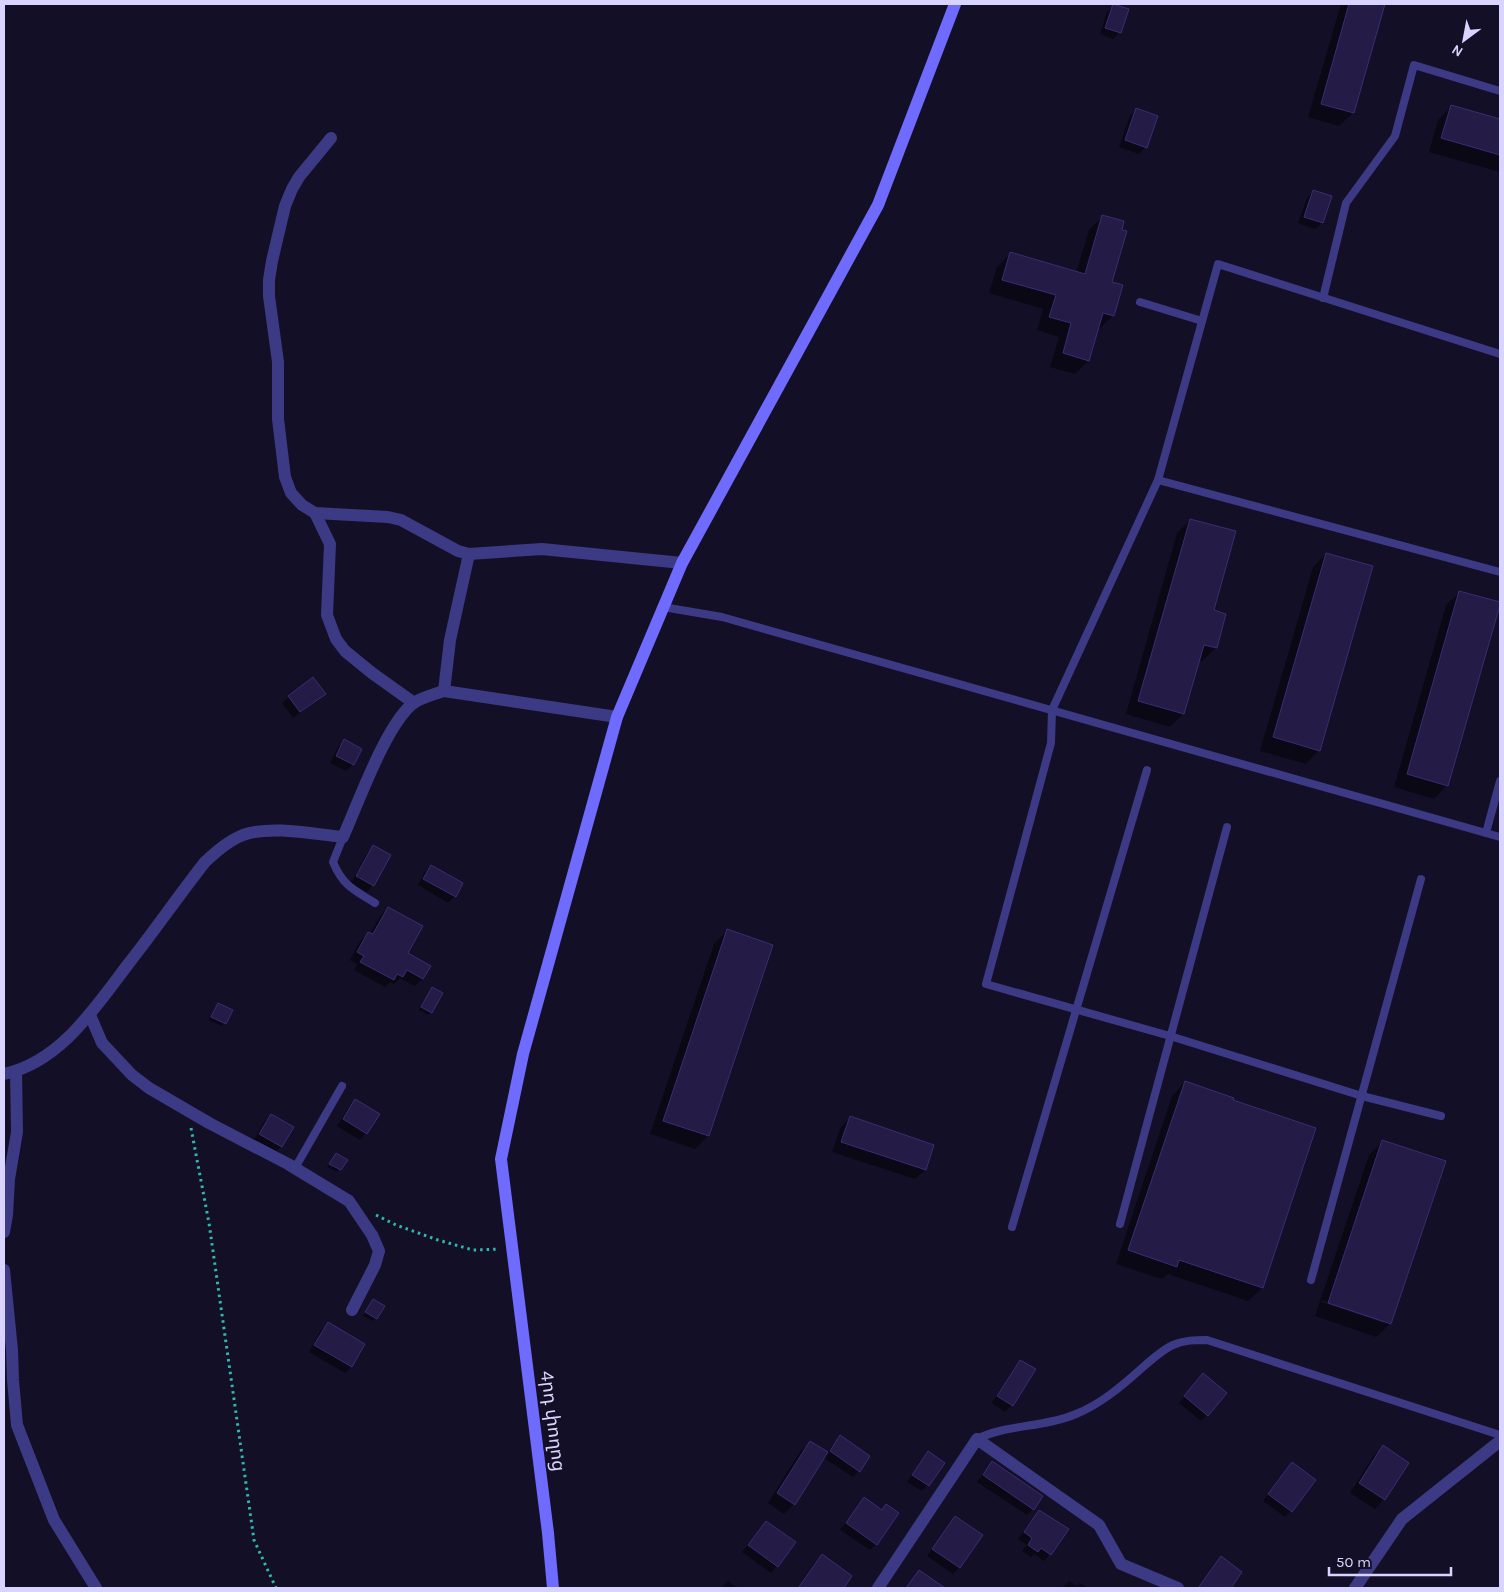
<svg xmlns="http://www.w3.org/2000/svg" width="1504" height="1592" font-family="Karla,'Noto Sans Armenian',sans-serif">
  <rect width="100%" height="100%" fill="#130f26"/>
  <g fill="#0007" fill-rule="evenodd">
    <polygon points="1341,4 1384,4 1353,113 1339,126 1308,117"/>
    <polygon points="1114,6 1120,32 1113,39 1100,34 1107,12"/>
    <polygon points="1451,107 1500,121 1500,172 1429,152 1438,120"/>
    <polygon points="1136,110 1146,147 1139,154 1119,147 1130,116"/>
    <polygon points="1313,191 1322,223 1315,229 1298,223 1307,198"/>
    <polygon points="1102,217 1113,316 1099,329 1097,328 1088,361 1075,374 1050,367 1059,337 1037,330 1043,309 989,293 997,267 1010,254 1076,273 1089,230"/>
    <polygon points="1190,520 1212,611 1216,648 1202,661 1198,660 1183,714 1170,727 1126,714 1177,533"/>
    <polygon points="1326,554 1319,750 1306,764 1260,751 1313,567"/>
    <polygon points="1460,592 1447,785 1434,799 1394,787 1446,605"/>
    <polygon points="289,697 318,700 293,718 282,703"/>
    <polygon points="345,741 361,749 353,765 346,771 330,763 338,747"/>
    <polygon points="374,846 373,885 367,892 351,883 367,853"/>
    <polygon points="431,867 455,896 448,903 418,885 424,873"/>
    <polygon points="388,908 406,954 429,966 422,979 414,986 400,978 394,984 390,982 385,987 354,970 357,964 350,960 360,941 368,933 370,934 380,916"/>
    <polygon points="727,931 708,1136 695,1149 650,1134 714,944"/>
    <polygon points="432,988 431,1012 428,1015 419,1010"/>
    <polygon points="219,1004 231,1011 222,1026 209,1020"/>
    <polygon points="1185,1082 1231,1101 1315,1129 1262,1288 1248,1301 1168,1274 1162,1279 1116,1264 1172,1096"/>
    <polygon points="355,1100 366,1133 360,1140 337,1126 349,1107"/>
    <polygon points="271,1115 281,1146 275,1153 253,1141 264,1122"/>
    <polygon points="850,1118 925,1170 915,1179 832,1152 840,1128"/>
    <path d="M1383,1141L1444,1162L1390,1324L1376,1337L1315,1316L1369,1155ZM1322,1300L1384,1321V1323L1321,1302Z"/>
    <polygon points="336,1154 346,1160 337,1172 327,1167"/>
    <polygon points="373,1301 383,1307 373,1321 363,1316"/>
    <polygon points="328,1324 364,1345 351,1367 345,1373 309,1352 321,1330"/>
    <polygon points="1020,1361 1034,1370 1012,1405 1005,1412 992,1403 1014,1368"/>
    <polygon points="1197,1381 1207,1415 1201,1421 1179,1403"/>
    <polygon points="840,1437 859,1471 853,1477 824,1458 794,1504 784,1514 768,1503 800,1452 810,1443 827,1453"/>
    <polygon points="1383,1447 1384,1499 1375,1509 1350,1493 1373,1457"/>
    <polygon points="928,1453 928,1485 922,1491 907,1482 922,1459"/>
    <polygon points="992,1463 1033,1509 1027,1515 977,1482"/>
    <polygon points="1292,1464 1291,1511 1285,1517 1263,1501"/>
    <polygon points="864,1499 881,1511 876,1544 870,1550 840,1530"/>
    <polygon points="1039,1511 1050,1554 1044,1561 1034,1554 1031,1557 1022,1551 1027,1545 1018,1539 1033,1518"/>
    <polygon points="956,1518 981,1536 959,1568 953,1574 927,1556 949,1524"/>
    <polygon points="766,1522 794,1543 771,1573 742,1552"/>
    <polygon points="822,1556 850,1576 842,1588 797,1588 815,1562"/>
    <polygon points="1221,1558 1241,1572 1229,1588 1197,1588"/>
    <polygon points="919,1572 943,1588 906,1588"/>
    <polygon points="728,1581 738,1588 721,1588"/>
    <polygon points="1069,1581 1077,1586 1080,1583 1088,1588 1062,1588"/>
  </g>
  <g fill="#241b47" stroke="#3b2d73">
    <polygon points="1113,4 1129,9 1121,33 1105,28"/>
    <polygon points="1349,4 1385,4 1354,113 1321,104"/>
    <polygon points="1451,105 1500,119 1500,155 1441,138"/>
    <polygon points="1136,108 1158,116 1147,148 1125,140"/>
    <polygon points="1313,190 1332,196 1323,223 1304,217"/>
    <polygon points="1102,215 1124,221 1122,230 1127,231 1112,282 1123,285 1114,316 1103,313 1089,361 1063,353 1071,323 1049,317 1056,295 1002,280 1010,252 1085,274"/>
    <polygon points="1190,519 1236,531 1214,610 1226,614 1217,648 1204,645 1184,714 1138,701"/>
    <polygon points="1326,553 1373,566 1320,751 1273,737"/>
    <polygon points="1459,591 1500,602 1500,605 1448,786 1407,774"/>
    <polygon points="313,677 326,694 300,712 288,696"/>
    <polygon points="344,739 362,749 354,765 336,756"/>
    <polygon points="373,845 391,855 374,886 356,876"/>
    <polygon points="431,865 463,883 456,897 423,879"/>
    <polygon points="388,907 423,926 408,953 431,966 423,979 407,970 403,977 397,974 394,980 360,962 364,956 357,952 368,932 373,934"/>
    <polygon points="727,929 773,945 709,1136 663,1121"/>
    <polygon points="432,987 443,993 432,1013 421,1007"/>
    <polygon points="218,1003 233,1010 226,1024 211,1017"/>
    <polygon points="1185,1081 1234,1098 1233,1100 1316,1128 1263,1288 1179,1260 1177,1267 1128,1250"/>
    <polygon points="355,1099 380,1114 367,1134 343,1119"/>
    <polygon points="271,1114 294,1127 282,1147 259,1134"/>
    <polygon points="850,1116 934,1145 926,1170 841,1142"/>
    <polygon points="1382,1140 1446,1161 1391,1324 1328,1303"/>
    <polygon points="336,1153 348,1160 341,1170 329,1164"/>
    <polygon points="373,1299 385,1306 377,1319 365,1312"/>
    <polygon points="328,1322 365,1344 352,1367 314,1345"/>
    <polygon points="1020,1360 1036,1369 1013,1406 997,1396"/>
    <polygon points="1203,1373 1227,1393 1208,1416 1184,1396"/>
    <polygon points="840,1435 870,1456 860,1472 830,1451"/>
    <polygon points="810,1441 828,1452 795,1505 777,1493"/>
    <polygon points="1383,1445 1409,1463 1385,1500 1359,1483"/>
    <polygon points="928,1451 945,1463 929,1486 912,1475"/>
    <polygon points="992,1461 1043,1496 1034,1510 983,1475"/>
    <polygon points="1292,1462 1316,1480 1292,1512 1268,1494"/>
    <polygon points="864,1497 882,1510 886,1504 899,1513 877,1545 846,1523"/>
    <polygon points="1039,1510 1069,1529 1051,1555 1041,1548 1038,1552 1028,1545 1032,1538 1024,1532"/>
    <polygon points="955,1516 983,1535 960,1568 932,1549"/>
    <polygon points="766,1521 796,1542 778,1567 748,1545"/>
    <polygon points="822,1554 852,1576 844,1588 798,1588"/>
    <polygon points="1221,1556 1242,1572 1231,1588 1198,1588"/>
    <polygon points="919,1570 945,1588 906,1588"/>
  </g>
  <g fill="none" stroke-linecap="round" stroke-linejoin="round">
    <g stroke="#2fb8b0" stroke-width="3" stroke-dasharray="2.5 4" stroke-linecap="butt">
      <polyline points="191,1128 209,1223 254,1540 276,1588"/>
      <polyline points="376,1215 396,1225 438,1240 473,1250 499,1249"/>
    </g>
    <g stroke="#3d3a85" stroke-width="8">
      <polyline points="1323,298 1346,203 1395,136 1414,65 1500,91"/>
      <polyline points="1140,302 1202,321"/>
      <polyline points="1158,480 1500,572"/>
      <polyline points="663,607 722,617 1500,837"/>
      <polyline points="1486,833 1500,781"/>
      <path d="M343,837L333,862C343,886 354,890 375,903"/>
      <polyline points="1441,1116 1362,1096 1170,1036 986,984 1051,743 1052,710 1158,480 1218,264 1500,354"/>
      <polyline points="295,1168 342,1086"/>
      <polyline points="1120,1224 1227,827"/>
      <polyline points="1012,1227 1147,770"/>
      <polyline points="1311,1280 1421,879"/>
      <path d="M977,1439C1007,1424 1043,1428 1076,1414C1101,1404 1123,1385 1142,1368C1151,1360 1162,1350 1173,1345C1184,1340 1195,1340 1207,1340L1500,1435"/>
    </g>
    <g stroke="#3d3a85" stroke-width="12">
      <polyline points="331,138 299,177 292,189 285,206 272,261 269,280 269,296 278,362 278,419 285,477 291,493 302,505 315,513 388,517 401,520 458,551 469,554 542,549 682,563"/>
      <polyline points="315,513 330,544 327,615 336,639 345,651 372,673 414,703"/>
      <polyline points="444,691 450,640 469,554"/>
      <polyline points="90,1015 102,1043 132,1075 149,1088 209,1123 288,1164 349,1201 372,1235 379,1251 375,1265 352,1310"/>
      <path d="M4,1074C61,1062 96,1006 129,963C155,930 179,895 205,862C216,852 228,841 243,835C271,825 313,834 343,837C358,804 387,721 415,702C424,697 434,694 444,691L617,717"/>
      <polyline points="4,1232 7,1215 9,1179 17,1132 16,1071"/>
      <polyline points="4,1270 12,1350 13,1380 17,1425 54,1520 96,1588"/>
      <polyline points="878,1588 977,1439 1099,1525 1121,1564 1178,1588"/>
      <polyline points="1355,1588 1402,1519 1500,1441"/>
    </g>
    <polyline stroke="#6f6bff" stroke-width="12" points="553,1588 548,1533 501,1159 523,1054 617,717 682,563 878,205 955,4"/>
  </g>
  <g text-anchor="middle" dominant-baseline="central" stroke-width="4" stroke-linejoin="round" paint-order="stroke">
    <g font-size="19" fill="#d9d4ff" stroke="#130f26">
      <text transform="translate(553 1421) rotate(83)">4րդ փողոց</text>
    </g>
  </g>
  <rect width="1504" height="1592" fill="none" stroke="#d9d4ff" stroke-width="10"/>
  <g transform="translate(1464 40) rotate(212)" stroke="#130f26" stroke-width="4" paint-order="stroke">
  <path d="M0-4L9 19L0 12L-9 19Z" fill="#d9d4ff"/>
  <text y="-8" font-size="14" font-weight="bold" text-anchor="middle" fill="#d9d4ff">N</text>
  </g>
  <path d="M1329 1567v8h122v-8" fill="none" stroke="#d9d4ff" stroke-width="2.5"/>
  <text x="1336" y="1567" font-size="15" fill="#d9d4ff" stroke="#130f26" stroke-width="4" paint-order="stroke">50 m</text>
</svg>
